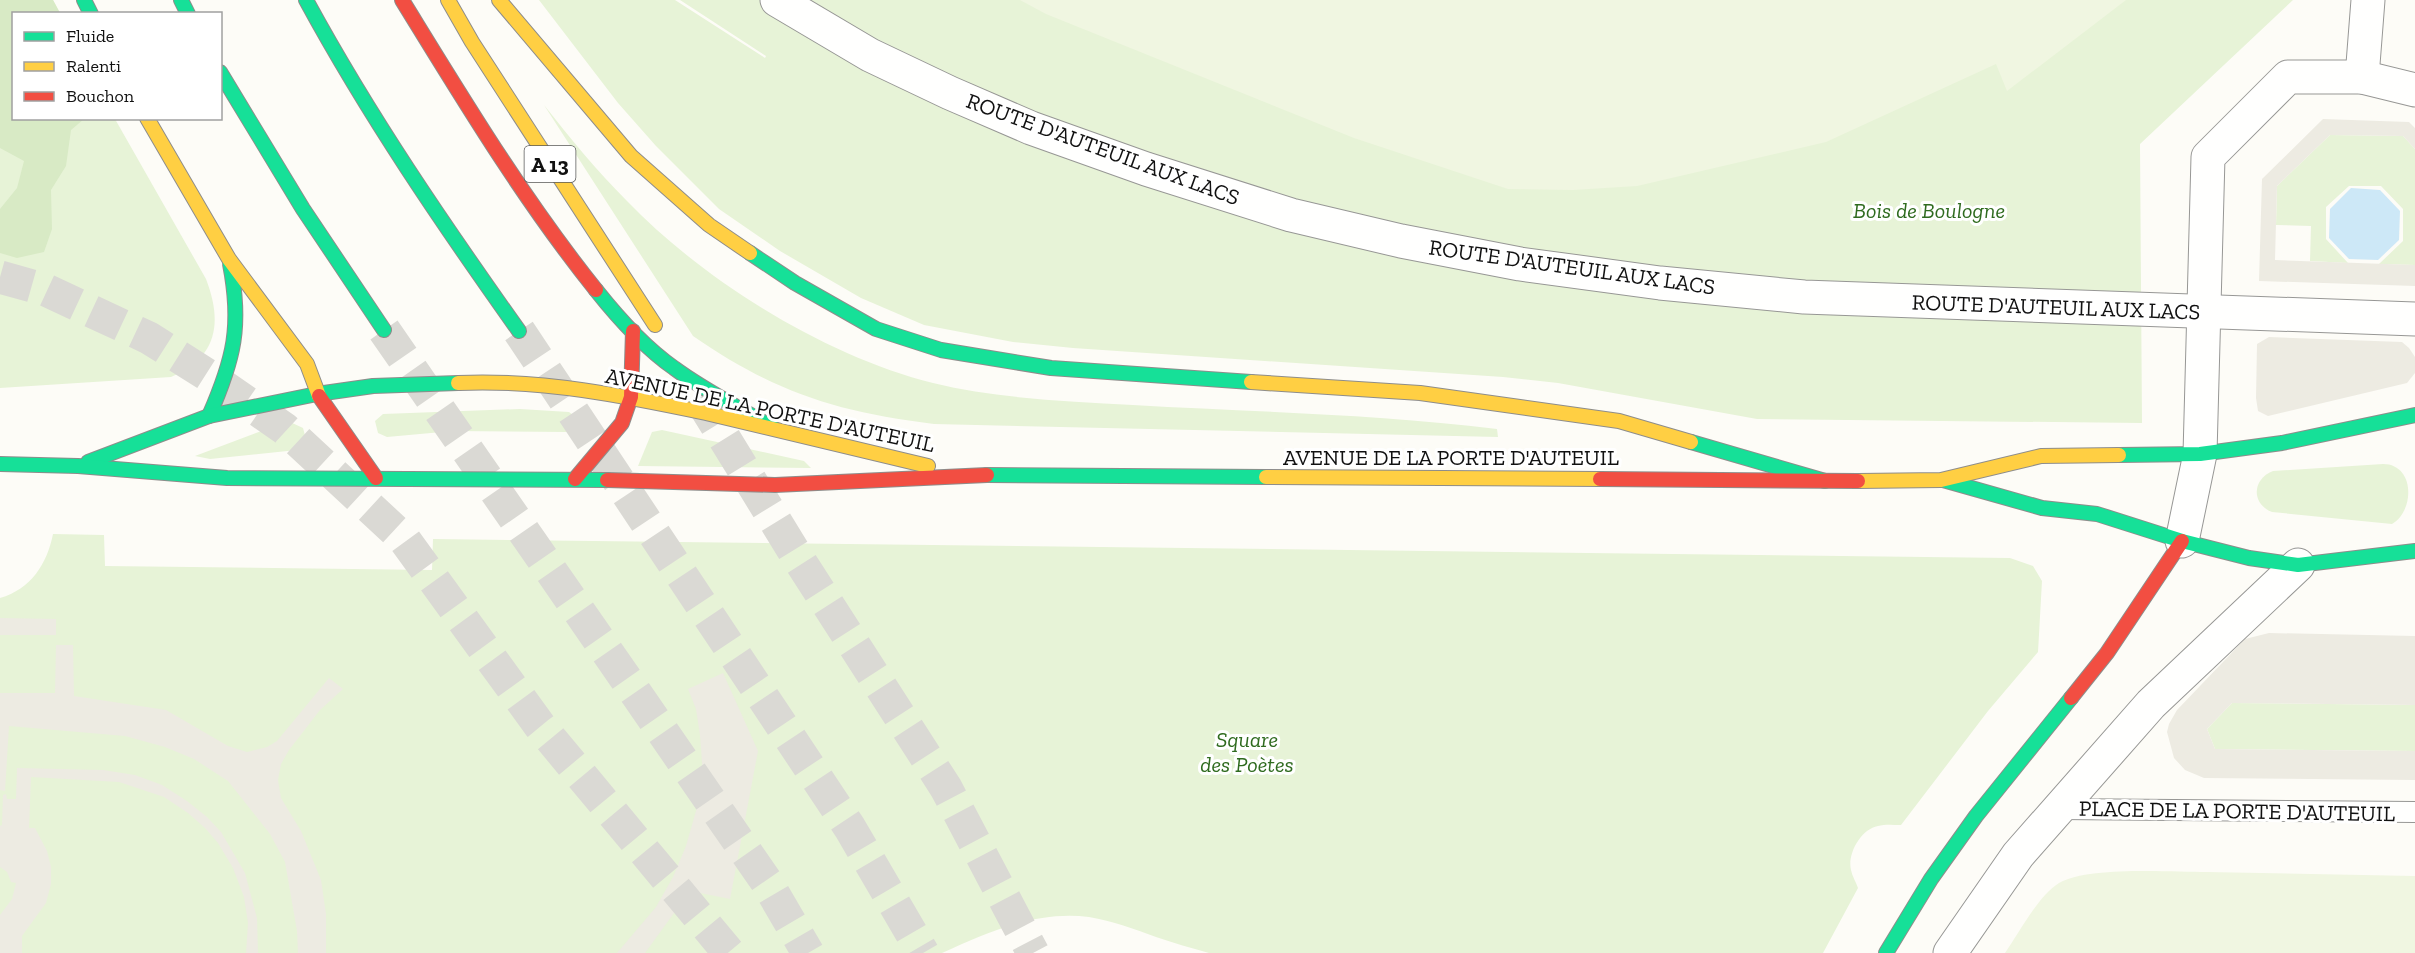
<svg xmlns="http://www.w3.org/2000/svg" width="2415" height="953" font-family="'Zilla Slab',serif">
  <rect width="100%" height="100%" fill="#fdfcf7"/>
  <g fill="#e7f3d7">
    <path d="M0,0H53L60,13L14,14V118L115,119L206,279C223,323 217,358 171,377L0,388Z"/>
    <polygon points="539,0 675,0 765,58 766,56 680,0 2293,0 2140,144 2142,423 1757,419 1558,383 1503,377 1073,348 1013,342 924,325 861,298 780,251 719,209 656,146 618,103"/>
    <path d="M544,105C570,138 597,171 627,201C704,281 825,356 933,383C998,399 1067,401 1133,405C1254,412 1377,414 1497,429L1498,437L934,424C836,412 774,392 693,336Z"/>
    <polygon points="2330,135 2403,136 2415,149 2415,265 2379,264 2403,241 2403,209 2381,186 2349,186 2326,207 2326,239 2348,263 2310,261 2311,226 2276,225 2277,186"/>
    <polygon points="520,409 569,412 577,418 574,428 566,432 453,431 387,437 378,433 375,421 383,414"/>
    <polygon points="288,421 303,428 307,443 297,450 210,459 195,456"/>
    <polygon points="662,430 804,461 811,468 638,466 652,432"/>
    <path d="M2383,464C2415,464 2415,511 2392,524L2272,512C2251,504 2252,479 2273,471Z"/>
    <path d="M53,534L104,535L105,566L432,570L433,539L2010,558L2033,566L2042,581L2038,652L1988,711L1901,825C1894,825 1885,824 1878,826C1861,829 1847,854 1851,870C1852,876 1856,882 1858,888L1823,953H1209C1192,948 1173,943 1156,937C1134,929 1113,921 1089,917C1038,910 987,932 942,953H0V598C31,589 47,564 53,534Z"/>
    <polygon points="2232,703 2415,705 2415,751 2215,749 2207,729"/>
  </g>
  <polygon fill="#d8eac5" points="0,0 53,0 60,13 14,14 14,118 84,119 71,130 66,166 51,190 52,229 44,252 17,258 0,253 0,209 17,188 24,161 0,148"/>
  <g fill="#f0f6e1">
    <polygon points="1020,0 2126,0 2007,91 1996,64 1826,142 1637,186 1573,190 1508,189 1354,138 1046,14"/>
    <path d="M2207,872L2415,876V953H2005C2019,933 2038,896 2059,883C2088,866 2171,872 2207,872Z"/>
  </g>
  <g fill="#edebe2">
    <polygon points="2323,119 2409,122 2415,128 2415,149 2403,136 2330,135 2277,186 2275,260 2415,265 2415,286 2259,281 2262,179"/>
    <polygon points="2269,337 2402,342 2409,348 2415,357 2415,373 2407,383 2268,416 2258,411 2256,398 2257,344"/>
    <polygon points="0,618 56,619 56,635 0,635"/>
    <polygon points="2269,633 2415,636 2415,705 2232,703 2207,729 2215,749 2415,751 2415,780 2204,778 2185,770 2174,758 2167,732 2169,724 2177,710 2245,639"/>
    <polygon points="56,645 73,645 74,696 166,710 228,746 247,752 267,747 277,741 329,678 343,689 320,710 289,750 281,764 278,780 281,798 301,831 321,880 326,914 326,953 298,953 297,931 285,862 270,834 228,781 194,759 165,747 125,736 9,726 5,791 0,790 0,693 55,693"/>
    <polygon points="723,673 758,751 730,899 690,891 645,953 617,953 656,907 673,877 686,846 698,804 703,776 700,735 696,709 688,689"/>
    <polygon points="17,768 103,770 135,775 162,785 187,801 207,817 221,832 245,873 257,918 258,953 246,953 248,923 244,897 233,868 218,843 205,828 188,813 164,797 119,782 31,777 29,828 35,828 47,851 51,867 51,884 46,903 22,936 22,953 0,953 0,915 12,899 16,883 11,882 7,872 0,867 0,826 2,825 3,795 6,794 7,799 16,799"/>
  </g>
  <polygon fill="#cde8f7" points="2351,188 2380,190 2400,211 2399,240 2378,260 2349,259 2329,238 2330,209"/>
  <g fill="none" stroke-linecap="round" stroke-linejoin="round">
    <g stroke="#dad9d4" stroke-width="33" stroke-dasharray="33 16" stroke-linecap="butt">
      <polyline points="0,277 46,290 149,338 209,376 285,429 404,539 540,726 729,953"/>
      <polyline points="384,330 766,881 808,953"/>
      <polyline points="519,331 850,828 923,953"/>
      <polyline points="699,397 798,558 946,788 1033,953"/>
    </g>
    <g stroke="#979795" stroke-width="22">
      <polyline id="lane" points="2059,809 2415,812"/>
    </g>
    <g stroke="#979795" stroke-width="35">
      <g id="street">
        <polyline points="777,0 870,55 950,93 1031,128 1146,169 1291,215 1401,241 1520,264 1660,283 1804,297 2415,319"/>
        <polyline points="2362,77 2368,0"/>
        <polyline points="2182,541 2200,454 2208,157 2288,77 2362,77 2415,90"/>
        <polyline points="1950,953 2018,855 2151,704 2298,565"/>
      </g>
    </g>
    <g stroke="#8e8d8b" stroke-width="16">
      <g id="fast">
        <polyline points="84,0 91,14"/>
        <polyline points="181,0 188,14"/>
        <path d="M306,0C369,116 443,224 519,331"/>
        <polyline points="220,72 303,209 384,330"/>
        <polyline points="750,253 795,283 876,329 941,350 1051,368 1251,382"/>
        <path d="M596,290C619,319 644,347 674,368C705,391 740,408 773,428"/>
        <path d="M209,416C234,359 242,326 230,264"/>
        <polyline points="1691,442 1825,481"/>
        <polyline points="2119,455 2200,454 2282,443 2415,415"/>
        <polyline points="88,462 209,416 317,394 373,386 458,383"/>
        <polyline points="0,464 78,466 227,478 607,480"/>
        <polyline points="987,475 1266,477"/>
        <polyline points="1943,480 2042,508 2097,514 2182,541 2249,558 2298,565 2415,551"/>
        <polyline points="1886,953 1931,879 1976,816 2071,698"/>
      </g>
    </g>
    <g stroke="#8e8d8b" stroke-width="16">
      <g id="slow">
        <polyline points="448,0 472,42 655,325"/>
        <polyline points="499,0 631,156 709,225 750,253"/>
        <polyline points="147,118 229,259 307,364 319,396"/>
        <polyline points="1251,382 1420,393 1619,421 1691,442"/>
        <path d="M458,383C541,379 625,396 706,413C780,430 854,448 928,466"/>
        <polyline points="1266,477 1600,479"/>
        <polyline points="1858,481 1941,480 2041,456 2119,455"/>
      </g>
    </g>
    <g stroke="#8e8d8b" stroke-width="16">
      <g id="jam">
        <path d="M402,0C463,99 523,199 596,290"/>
        <polyline points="319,396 376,478"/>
        <polyline points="575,479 622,423 631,397 633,331"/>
        <polyline points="1600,479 1858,481"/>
        <polyline points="607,480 775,485 987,475"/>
        <polyline points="2071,698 2107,653 2182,541"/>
      </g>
    </g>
    <use href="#lane" stroke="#fffffe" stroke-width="20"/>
    <use href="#street" stroke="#fffffe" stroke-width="33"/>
    <use href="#fast" stroke="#16e098" stroke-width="14"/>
    <use href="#slow" stroke="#ffcf43" stroke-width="14"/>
    <use href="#jam" stroke="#f24e42" stroke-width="14"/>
  </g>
  <g text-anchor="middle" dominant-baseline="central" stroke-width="6" stroke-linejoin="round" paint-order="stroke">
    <rect fill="#fff" stroke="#585858" stroke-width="1.5" x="524.5" y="146" width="51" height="36" rx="4.5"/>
    <g font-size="21" font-weight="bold" fill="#111">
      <text x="550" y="164">A 13</text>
    </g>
    <g font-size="22" fill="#111" stroke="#fff">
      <text transform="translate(1103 149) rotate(20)">ROUTE D'AUTEUIL AUX LACS</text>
      <text transform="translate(1572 267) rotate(8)">ROUTE D'AUTEUIL AUX LACS</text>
      <text transform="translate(2056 307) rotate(2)">ROUTE D'AUTEUIL AUX LACS</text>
      <text transform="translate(770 410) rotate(12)">AVENUE DE LA PORTE D'AUTEUIL</text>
      <text x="1451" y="457">AVENUE DE LA PORTE D'AUTEUIL</text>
      <text transform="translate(2237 811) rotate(1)">PLACE DE LA PORTE D'AUTEUIL</text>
    </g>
    <g font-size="22" font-style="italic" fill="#2f6b1f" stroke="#fff">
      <text x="1929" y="210">Bois de Boulogne</text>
      <text x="1247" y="739">Square<tspan x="1247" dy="25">des Poètes</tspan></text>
    </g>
  </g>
  <rect x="12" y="12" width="210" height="108" fill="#ffffff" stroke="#a0a0a0" stroke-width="1.5"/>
  <rect x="24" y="32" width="30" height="9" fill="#16e098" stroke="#a0a0a0" stroke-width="1.5"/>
  <text x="66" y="42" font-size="18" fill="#111111">Fluide</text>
  <rect x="24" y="62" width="30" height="9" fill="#ffcf43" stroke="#a0a0a0" stroke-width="1.5"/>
  <text x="66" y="72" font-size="18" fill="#111111">Ralenti</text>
  <rect x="24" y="92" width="30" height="9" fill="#f24e42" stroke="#a0a0a0" stroke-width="1.5"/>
  <text x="66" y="102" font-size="18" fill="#111111">Bouchon</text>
</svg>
